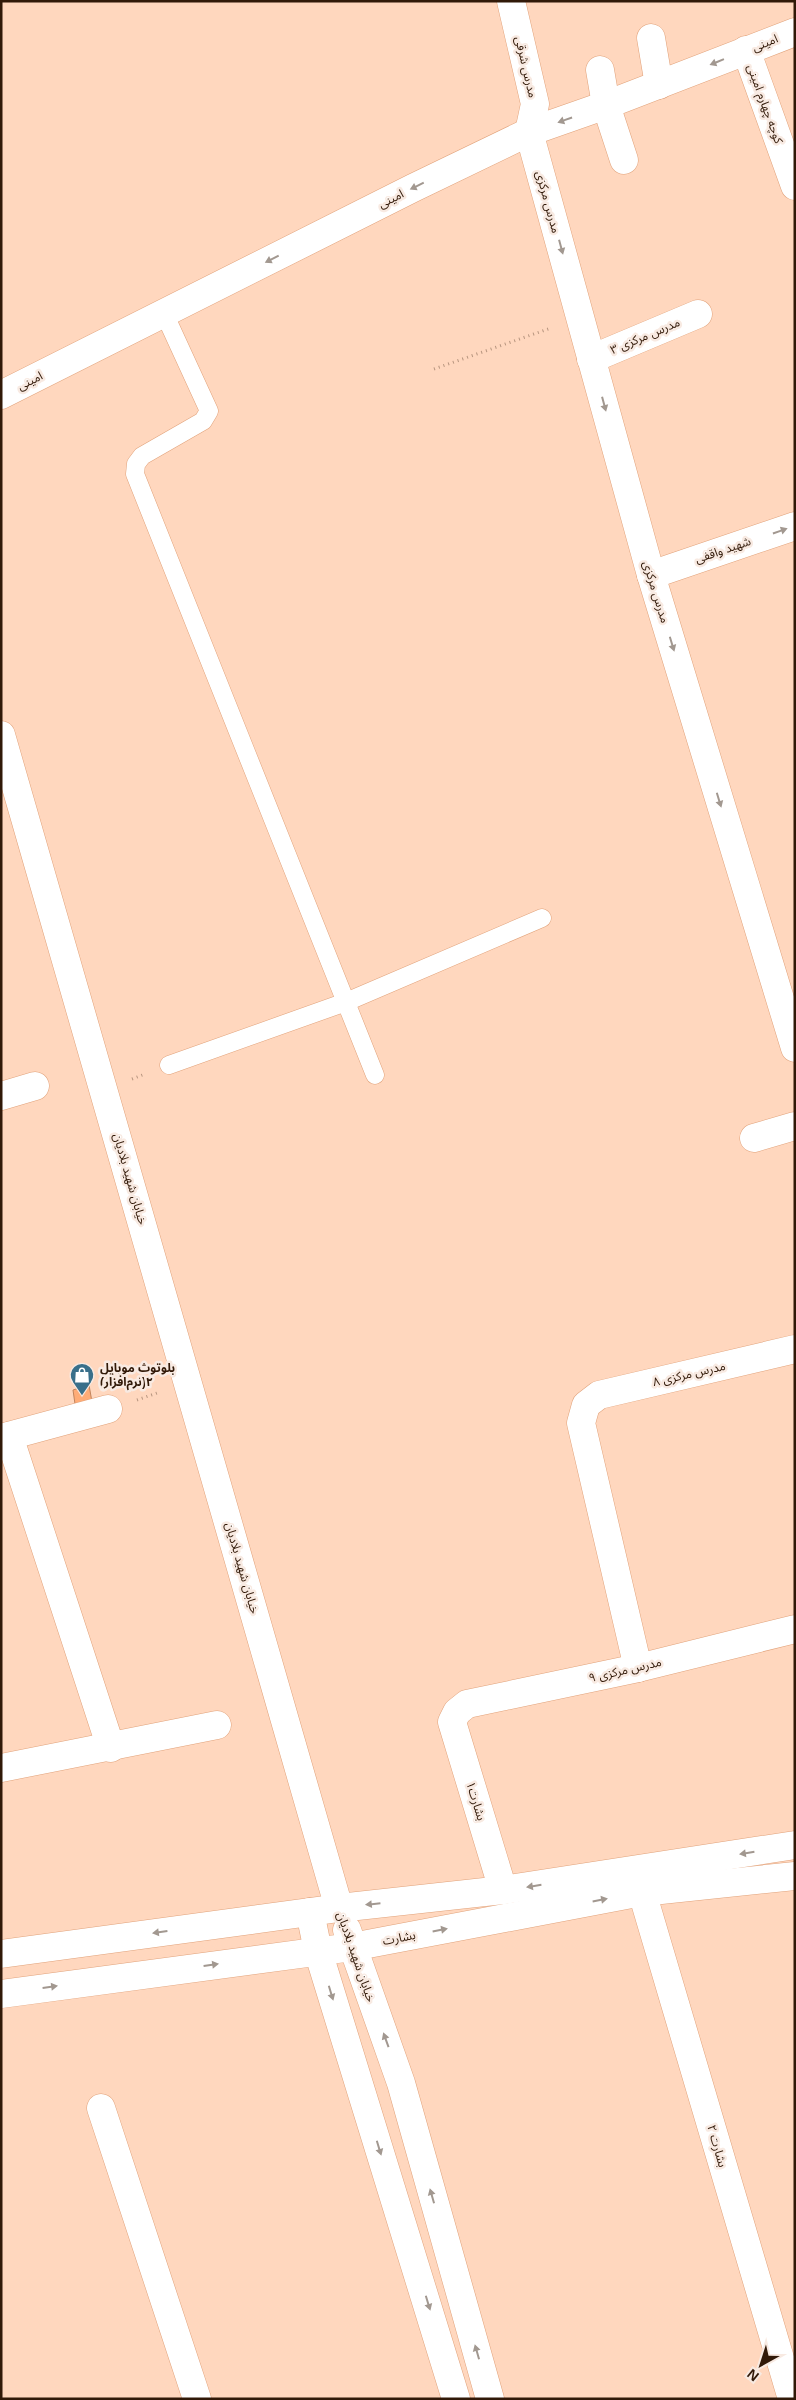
<svg xmlns="http://www.w3.org/2000/svg" width="796" height="2400" font-family="Arial,'Noto Sans Arabic',sans-serif">
  <rect width="100%" height="100%" fill="#ffd7be"/>
  <polygon fill="#ffac77" stroke="#c1845d" points="89,1385 92,1402 75,1404 73,1390"/>
  <g fill="none" stroke-linecap="round" stroke-linejoin="round">
    <g stroke="#e1a27a" stroke-width="19">
      <g id="lane">
        <polyline points="164,313 209,411 203,421 142,456 136,464 135,474 375,1075"/>
        <polyline points="169,1065 346,1002 542,918"/>
      </g>
    </g>
    <g stroke="#e1a27a" stroke-width="29">
      <g id="street">
        <polyline points="511,1 535,104 529,132 651,575 795,1048"/>
        <polyline points="651,38 659,85"/>
        <polyline points="746,50 795,186"/>
        <polyline points="600,70 606,105 624,160"/>
        <polyline points="591,359 698,314"/>
        <polyline points="651,575 795,526"/>
        <polyline points="1,735 339,1908"/>
        <polyline points="1,1096 35,1086"/>
        <polyline points="754,1138 795,1126"/>
        <polyline points="9,1436 111,1748"/>
        <polyline points="1,1438 108,1409"/>
        <polyline points="638,1668 581,1423 586,1405 599,1395 795,1349"/>
        <polyline points="1,1768 217,1725"/>
        <polyline points="503,1890 452,1722 457,1712 467,1704 638,1668 795,1629"/>
        <polyline points="642,1892 792,2399"/>
        <polyline points="101,2108 197,2399"/>
      </g>
    </g>
    <g stroke="#e1a27a" stroke-width="29">
      <g id="secondary">
        <polyline points="1,395 413,188 529,132 606,105 795,32"/>
        <polyline points="310,1912 318,1951 456,2399"/>
        <polyline points="347,1930 401,2083 490,2399"/>
        <polyline points="1,1954 339,1908 503,1890 795,1845"/>
        <polyline points="1,1994 352,1947 642,1892 795,1876"/>
      </g>
    </g>
    <g stroke="#b7957f" stroke-width="3" stroke-dasharray="1 4" stroke-linecap="butt">
      <polyline points="434,369 551,328"/>
      <polyline points="132,1079 145,1074"/>
      <polyline points="137,1400 157,1393"/>
    </g>
    <use href="#lane" stroke="#fff" stroke-width="18"/>
    <use href="#street" stroke="#fff" stroke-width="28"/>
    <use href="#secondary" stroke="#fff" stroke-width="28"/>
  </g>
  <defs><path id="oneway-solid" d="M-6-.8H1V-3.2L6.5 0L1 3.2V.8H-6Z" transform="scale(1.25)"/></defs>
  <g fill="#a29890">
    <use href="#oneway-solid" transform="translate(717 62) rotate(158)"/>
    <use href="#oneway-solid" transform="translate(565 120) rotate(161)"/>
    <use href="#oneway-solid" transform="translate(417 186) rotate(154)"/>
    <use href="#oneway-solid" transform="translate(561 247) rotate(75)"/>
    <use href="#oneway-solid" transform="translate(272 259) rotate(153)"/>
    <use href="#oneway-solid" transform="translate(604 404) rotate(75)"/>
    <use href="#oneway-solid" transform="translate(780 531) rotate(-19)"/>
    <use href="#oneway-solid" transform="translate(672 644) rotate(73)"/>
    <use href="#oneway-solid" transform="translate(719 800) rotate(73)"/>
    <use href="#oneway-solid" transform="translate(747 1853) rotate(171)"/>
    <use href="#oneway-solid" transform="translate(534 1886) rotate(171)"/>
    <use href="#oneway-solid" transform="translate(600 1900) rotate(-11)"/>
    <use href="#oneway-solid" transform="translate(373 1904) rotate(174)"/>
    <use href="#oneway-solid" transform="translate(440 1930) rotate(-11)"/>
    <use href="#oneway-solid" transform="translate(160 1932) rotate(172)"/>
    <use href="#oneway-solid" transform="translate(211 1965) rotate(-8)"/>
    <use href="#oneway-solid" transform="translate(50 1987) rotate(-8)"/>
    <use href="#oneway-solid" transform="translate(331 1993) rotate(73)"/>
    <use href="#oneway-solid" transform="translate(386 2040) rotate(-110)"/>
    <use href="#oneway-solid" transform="translate(379 2148) rotate(73)"/>
    <use href="#oneway-solid" transform="translate(432 2196) rotate(-106)"/>
    <use href="#oneway-solid" transform="translate(428 2303) rotate(73)"/>
    <use href="#oneway-solid" transform="translate(477 2352) rotate(-106)"/>
  </g>
  <defs>
    <g id="shop-pin" transform="scale(1.25)"><path d="M0 17L-7.5 6A9.5 9.5 0 1 1 7.5 6Z" fill="#396f8a" stroke="#f8eae2"/><path d="M-5-2.5h2.3a2.7 3.5 0 0 1 5.4 0H5L5.5 6h-11ZM-1.5-2.5h3a1.5 2.3 0 0 0-3 0Z" fill="#fff"/></g>
  </defs>
  <g fill-rule="evenodd">
    <use href="#shop-pin" x="82" y="1375"/>
  </g>
  <g text-anchor="middle" dominant-baseline="central" stroke-width="5" stroke-linejoin="round" paint-order="stroke">
    <g font-size="12" fill="#311908" stroke="#f8eae2">
      <text transform="translate(765 43) rotate(-22)">امینی</text>
      <text transform="translate(526 67) rotate(77)">مدرس شرقی</text>
      <text transform="translate(765 104) rotate(70)">کوچه چهارم امینی</text>
      <text transform="translate(391 199) rotate(-27)">امینی</text>
      <text transform="translate(548 202) rotate(75)">مدرس مرکزی</text>
      <text transform="translate(645 336) rotate(-23)">مدرس مرکزی ۳</text>
      <text transform="translate(30 381) rotate(-27)">امینی</text>
      <text transform="translate(723 550) rotate(-19)">شهید واقفی</text>
      <text transform="translate(656 592) rotate(73)">مدرس مرکزی</text>
      <text transform="translate(130 1179) rotate(74)">خیابان شهید بلادیان</text>
      <text transform="translate(689 1374) rotate(-13)">مدرس مرکزی ۸</text>
      <text transform="translate(242 1568) rotate(74)">خیابان شهید بلادیان</text>
      <text transform="translate(625 1670) rotate(-13)">مدرس مرکزی ۹</text>
      <text transform="translate(476 1801) rotate(73)">بشارت۱</text>
      <text transform="translate(399 1938) rotate(-11)">بشارت</text>
      <text transform="translate(356 1957) rotate(71)">خیابان شهید بلادیان</text>
      <text transform="translate(717 2146) rotate(74)">بشارت ۲</text>
    </g>
    <g font-size="12" font-weight="bold" fill="#311908" stroke="#f8eae2" text-anchor="start">
      <text x="100" y="1368">بلوتوث موبایل<tspan x="100" dy="14">(نرم‌افزار)۲</tspan></text>
    </g>
  </g>
  <rect width="796" height="2400" fill="none" stroke="#311908" stroke-width="5"/>
  <g transform="translate(761 2365) rotate(219)" stroke="#f8eae2" stroke-width="4" paint-order="stroke">
  <path d="M0-4L9 19L0 12L-9 19Z" fill="#311908"/>
  <text y="-8" font-size="14" font-weight="bold" text-anchor="middle" fill="#311908">N</text>
  </g>
</svg>
